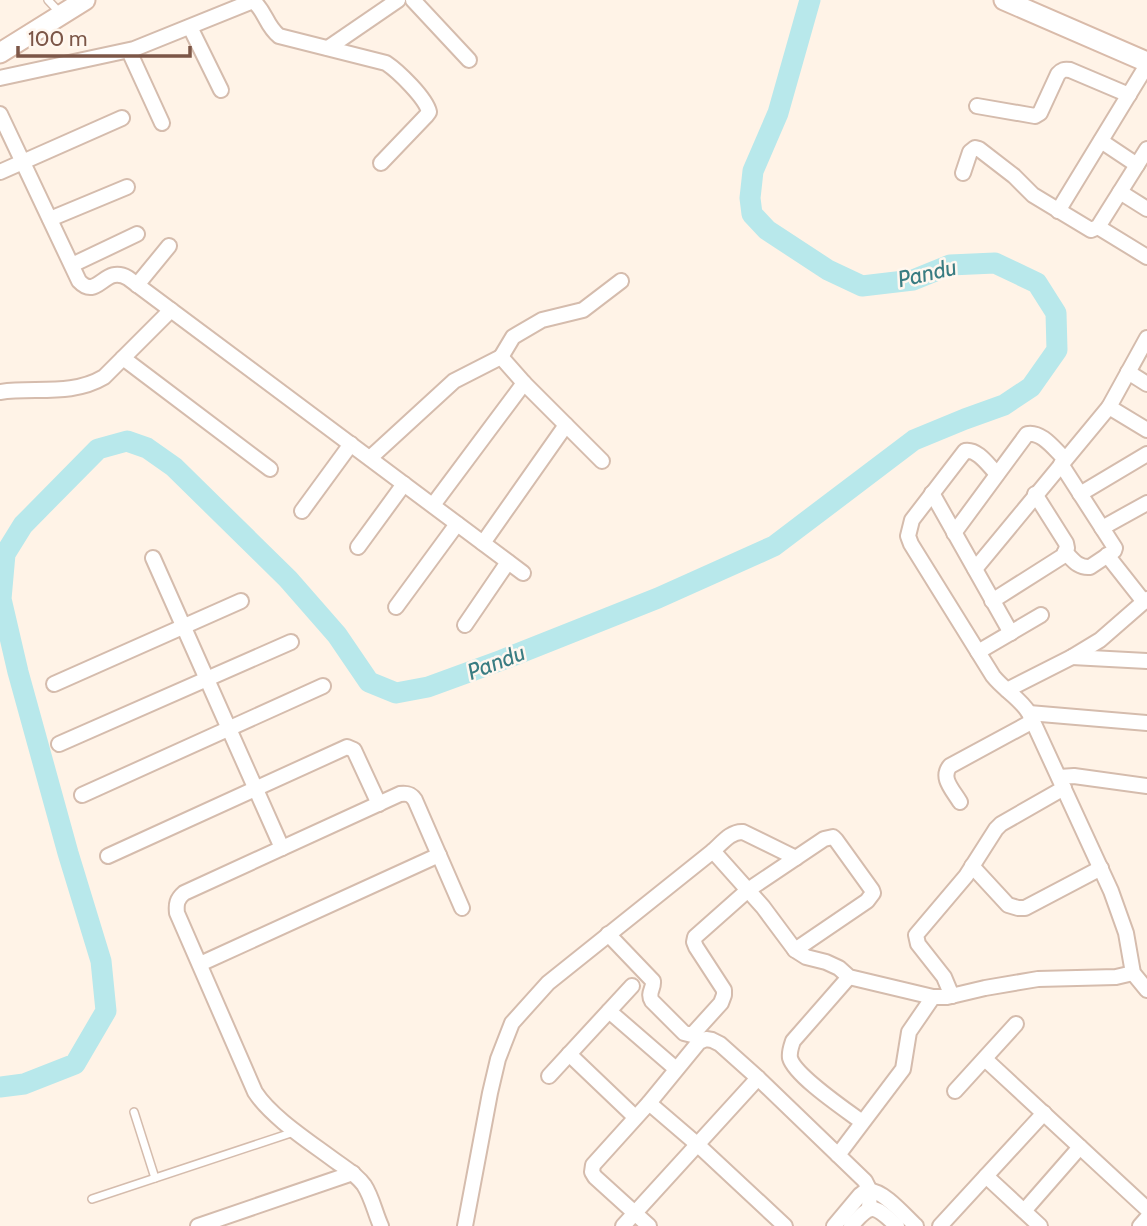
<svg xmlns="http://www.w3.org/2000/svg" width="1147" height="1226" font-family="Cabin,sans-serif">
  <rect width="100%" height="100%" fill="#fff3e7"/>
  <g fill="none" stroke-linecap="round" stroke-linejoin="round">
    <polyline stroke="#b8e8eb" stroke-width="21" points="0,1087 24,1084 75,1064 106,1011 101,961 68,853 18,672 1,599 5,554 23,525 98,449 127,441 147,448 174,467 288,579 337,635 369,682 396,693 428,687 502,660 658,598 774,546 914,440 965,419 1004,405 1031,387 1057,350 1056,313 1037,283 995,263 950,265 913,280 862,286 828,270 767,230 752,214 750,198 753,171 778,113 810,0"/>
    <g stroke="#d5bcad" stroke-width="10">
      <g id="lane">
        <polyline points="48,0 61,14"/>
        <polyline points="134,1112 155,1178"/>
        <polyline points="92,1199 294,1132"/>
      </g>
    </g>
    <g stroke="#d5bcad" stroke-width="18">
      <g id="street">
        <polyline points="413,0 469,60"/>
        <polyline points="190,27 221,90"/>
        <polyline points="328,48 398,0"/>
        <polyline points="129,51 162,123"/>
        <path d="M0,78L134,49L253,1C265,10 266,26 279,36L386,63C398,71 426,98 429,112L426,116L381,163"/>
        <path d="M977,106L1035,116L1040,113L1058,74C1062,70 1064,69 1070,70L1129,95"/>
        <path d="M0,114L79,281C98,301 104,264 128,278L523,573"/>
        <polyline points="1101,141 1137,165"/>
        <polyline points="0,172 122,118"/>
        <polyline points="963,173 970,152 975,148 979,149 1014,176 1033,195 1091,230 1098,227 1147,149"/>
        <polyline points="1120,192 1147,209"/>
        <polyline points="1058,211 1147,65"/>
        <polyline points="50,219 127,187"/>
        <polyline points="1098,227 1147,257"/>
        <polyline points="72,265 137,234"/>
        <polyline points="137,285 169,246"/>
        <polyline points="501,357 513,337 518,334 542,320 583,310 621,281"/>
        <polyline points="123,358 270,469"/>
        <polyline points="1128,372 1147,384"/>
        <path d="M0,392C35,387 72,396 104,377L171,310"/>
        <polyline points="1109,407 1147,338"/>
        <polyline points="370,458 454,381 501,357 524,383"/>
        <path d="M1061,464L1115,548L1114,551L1090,567C1078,568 1073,560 1065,552"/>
        <path d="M997,474C988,465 978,449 965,451L912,520L908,536L911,544L993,676C1004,690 1020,698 1029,713L1111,891L1126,933L1133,973L1147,990"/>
        <polyline points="932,493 1011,633"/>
        <polyline points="1080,494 1147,454"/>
        <polyline points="433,505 524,383 602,461"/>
        <polyline points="302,511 351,444"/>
        <polyline points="1102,528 1147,503"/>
        <path d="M954,533L1027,434C1042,431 1055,450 1065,459"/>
        <polyline points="483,543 566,425"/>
        <polyline points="358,547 404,484"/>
        <polyline points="1107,555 1144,602"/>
        <polyline points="153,558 282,848"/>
        <polyline points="975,569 1109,407 1147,430"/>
        <polyline points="992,601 1063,556 1067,548 1066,543 1035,494"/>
        <polyline points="396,607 457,524"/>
        <polyline points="465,625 508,562"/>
        <polyline points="978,652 1041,615"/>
        <polyline points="1072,657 1147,661"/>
        <polyline points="54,684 241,601"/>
        <polyline points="1007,690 1072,657 1100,640 1147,599"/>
        <polyline points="1029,713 1147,723"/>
        <polyline points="59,744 291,642"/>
        <polyline points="1059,777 1074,776 1147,786"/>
        <polyline points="82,795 323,686"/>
        <path d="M960,802C953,790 940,778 950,766L1033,721"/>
        <path d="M713,851C722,843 731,831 743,832L796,858"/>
        <polyline points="108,856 347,747 354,750 379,804"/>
        <polyline points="972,866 1008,905 1018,908 1025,908 1101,868"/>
        <path d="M608,934L653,981C654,989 647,993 652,1001L684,1033L692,1035L721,1003L724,995V990L696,947L694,942L695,937L748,890L824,839L833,837L836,840L872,890L873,893L867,901L795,950"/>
        <polyline points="200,964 439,855"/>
        <path d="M849,977L793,1041C791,1047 789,1052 790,1058C795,1076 846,1110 862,1122"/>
        <polyline points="952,996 944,977 918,944 916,935 966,876 996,829 1001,824 1064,788"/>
        <polyline points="609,1011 676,1069"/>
        <polyline points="569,1054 635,1117"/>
        <polyline points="985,1059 1147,1209"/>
        <polyline points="549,1076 632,986"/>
        <polyline points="955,1091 1016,1024"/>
        <polyline points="649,1103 698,1145 785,1226"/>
        <polyline points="838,1155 903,1069 909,1032 933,997"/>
        <polyline points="986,1176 1040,1226"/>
        <polyline points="1024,1211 1080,1147"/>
        <polyline points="198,1226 353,1173"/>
        <path d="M381,1226C375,1213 372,1197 364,1185C356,1174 345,1168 334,1160C310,1142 271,1117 255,1092L177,913C176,904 177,899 184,893L400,794C407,793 411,794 415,800L462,908"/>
        <polyline points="465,1226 490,1093 498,1059 512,1023 548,983 713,851 763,907 795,950 806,957 826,962 839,968 849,977 933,997 947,997 985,988 1038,979 1116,977 1133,973"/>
        <polyline points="623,1226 758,1078"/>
        <polyline points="649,1226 595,1177 592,1172 593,1165 649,1103 699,1042 706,1039 712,1040 720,1044 758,1078 865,1181 870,1191 869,1208"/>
        <path d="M834,1226L860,1195C864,1192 865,1191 870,1191C883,1190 906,1217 916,1226"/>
        <path d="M851,1226C872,1202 874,1205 897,1226"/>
        <polyline points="940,1226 1044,1113"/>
        <polyline points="1140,1226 1147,1218"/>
      </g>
    </g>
    <g stroke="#d9bbaa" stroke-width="23">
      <g id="secondary">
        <polyline points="1004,0 1147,62"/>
        <polyline points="0,53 85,0"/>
      </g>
    </g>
    <use href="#lane" stroke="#fff" stroke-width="7"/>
    <use href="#street" stroke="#fff" stroke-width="14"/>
    <use href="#secondary" stroke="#fff" stroke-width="19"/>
  </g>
  <g text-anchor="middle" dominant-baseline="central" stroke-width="5" stroke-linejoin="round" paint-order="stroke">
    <g font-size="23" font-style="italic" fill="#397c82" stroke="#fff7ef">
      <text transform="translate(927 273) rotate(-13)">Pandu</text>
      <text transform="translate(496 662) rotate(-21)">Pandu</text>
    </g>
  </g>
  <path d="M18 46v10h172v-10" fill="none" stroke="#7c5647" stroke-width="3.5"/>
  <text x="28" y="46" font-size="21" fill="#7c5647" stroke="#fff7ef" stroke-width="5" paint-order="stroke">100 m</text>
</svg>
